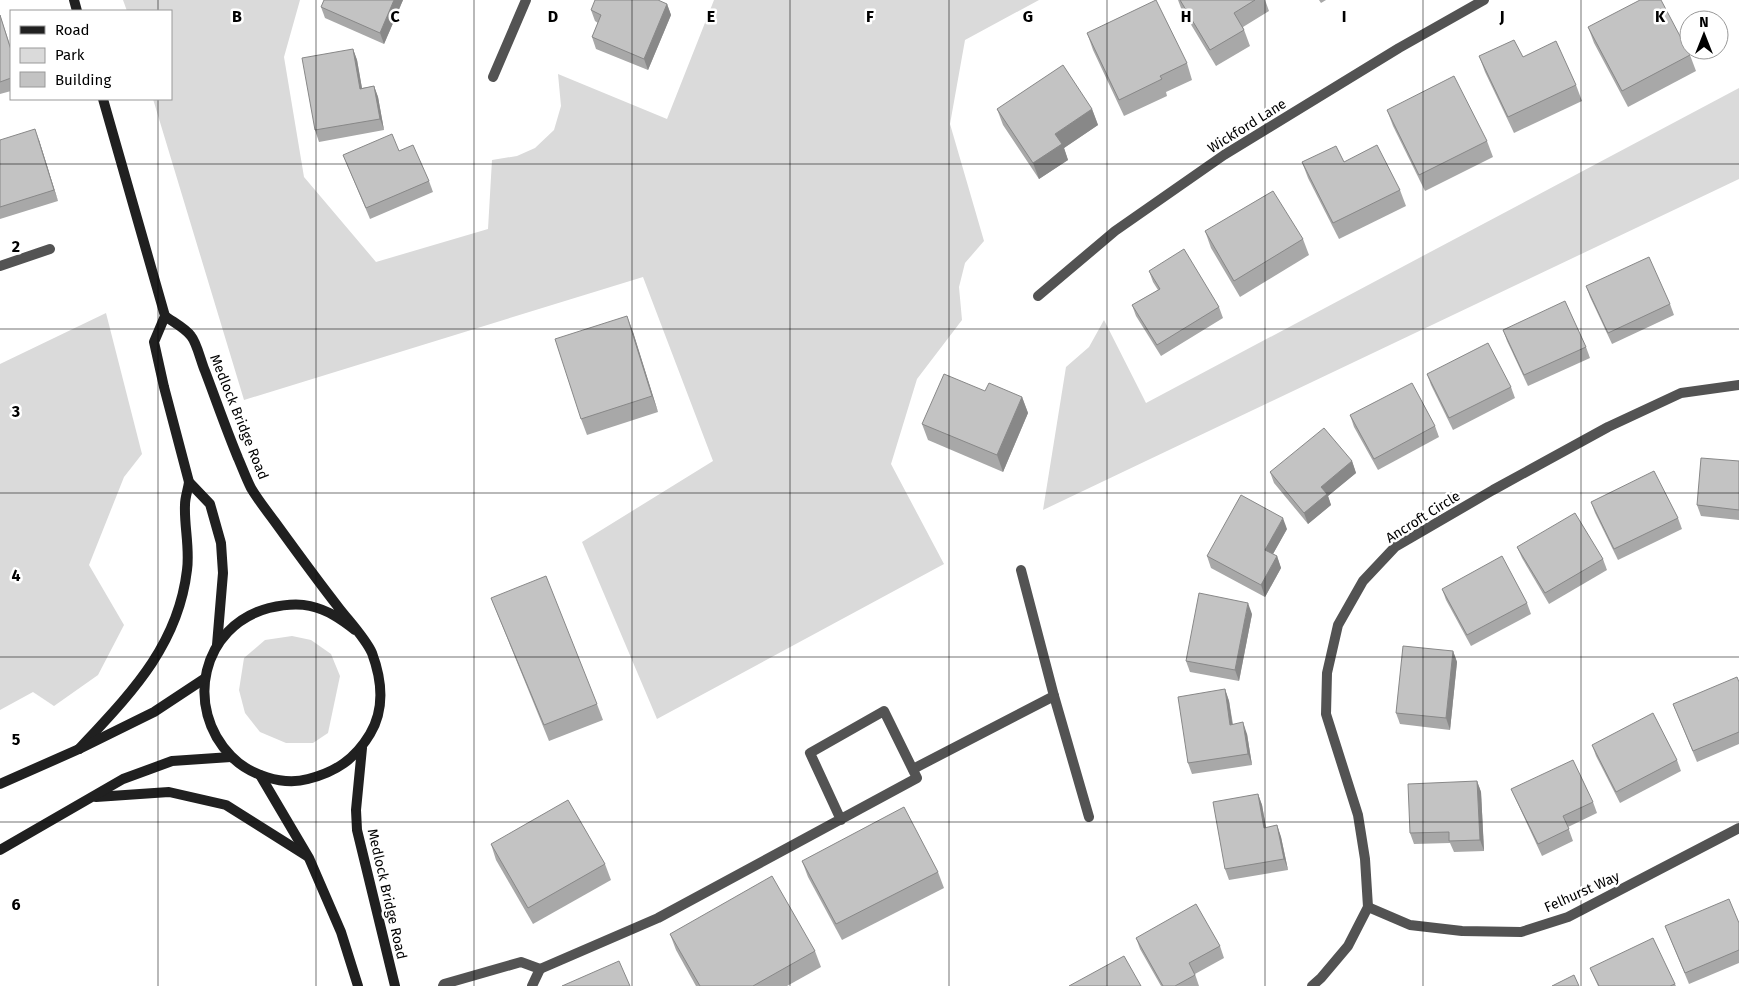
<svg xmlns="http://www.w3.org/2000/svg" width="1739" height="986" font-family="'Fira Sans',sans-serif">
  <rect width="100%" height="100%" fill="#fff"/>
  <g fill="#dadada">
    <polygon points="123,0 300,0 284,57 304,177 376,262 488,229 492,160 517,156 535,148 554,130 561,106 558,74 667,119 714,0 1039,0 965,40 950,124 984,241 965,263 959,287 962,320 917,379 891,464 944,564 657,719 582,542 713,461 643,277 244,400 153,99 171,99 171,11 127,11"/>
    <polygon points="1739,88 1739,179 1043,510 1066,367 1089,347 1104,320 1146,403"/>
    <polygon points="106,313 142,454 124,477 89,565 124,625 98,675 54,706 33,692 0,710 0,364"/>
    <polygon points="292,636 311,640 331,654 340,676 328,733 313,743 286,743 260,732 245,713 239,690 244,658 265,640"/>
  </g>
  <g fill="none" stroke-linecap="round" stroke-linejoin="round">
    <g stroke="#535353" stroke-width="10">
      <polyline points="493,77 526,0"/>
      <polyline points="0,266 50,249"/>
      <polyline points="1038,296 1115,231 1224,155 1399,48 1484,0"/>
      <polyline points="1054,696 1089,817"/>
      <polyline points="913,769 1054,696 1021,570"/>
      <polyline points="1368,907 1410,925 1462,931 1521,932 1568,917 1739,828"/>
      <polyline points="540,969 658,918 917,778 884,711 810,753 841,820"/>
      <polyline points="443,986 444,984 521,962 540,969 532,986"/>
      <polyline points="1312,986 1321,978 1348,946 1368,907 1365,859 1358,815 1326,714 1327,673 1338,625 1363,581 1395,547 1493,490 1608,427 1681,393 1739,385"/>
    </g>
    <g stroke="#202020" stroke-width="10">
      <polyline points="74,0 77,11"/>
      <polyline points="103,99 165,316 154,342 164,387 189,482 210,504 221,543 223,573 217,645"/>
      <path d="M165,316C173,322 185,328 191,336C197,343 201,362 205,371C216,400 226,429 238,458C242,467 246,478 251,488C258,500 267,511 275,522C296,551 317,580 339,608C349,621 366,639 372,653C382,680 385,709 370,734C355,759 336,772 308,779C283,786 249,775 231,756C184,708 201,626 269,608C282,605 297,603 310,606C328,610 341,619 355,630"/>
      <polyline points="362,748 356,810 357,830 395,986"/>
      <path d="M79,749C129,695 178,647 187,570C190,548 184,526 185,505C185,497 188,490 189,482"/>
      <polyline points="260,775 309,858 341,932 358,986"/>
      <polyline points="0,784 79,749 154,712 204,679"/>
      <polyline points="96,797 169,792 226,805 307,856"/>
      <polyline points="0,850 123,779 172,761 231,757"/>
    </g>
  </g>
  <g fill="#a8a8a8">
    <polygon points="403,0 384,44 325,18 321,7"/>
    <polygon points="1178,0 1265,0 1269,11 1243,27 1250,46 1216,66 1181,8"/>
    <polygon points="1319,0 1326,0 1321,3"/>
    <polygon points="667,4 671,15 648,70 596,49 592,37 598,23 595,21 591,10"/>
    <polygon points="0,15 11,48 11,91 0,94"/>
    <polygon points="1588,27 1690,55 1696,71 1628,107 1594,43"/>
    <polygon points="1087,33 1187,63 1192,80 1166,92 1167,96 1124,116 1093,50"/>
    <polygon points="353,49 357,60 362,88 374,86 378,97 384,130 319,142 315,130"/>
    <polygon points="1479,56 1523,57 1576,85 1582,101 1514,133 1485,72"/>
    <polygon points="997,109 1092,109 1098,125 1064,148 1068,160 1039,179 1003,125"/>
    <polygon points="1387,110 1487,141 1493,157 1425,191 1393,126"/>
    <polygon points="0,140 39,140 58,201 0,219"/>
    <polygon points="399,151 429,181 433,192 370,219 343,155"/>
    <polygon points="1302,162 1344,162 1400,190 1406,206 1339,239 1308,178"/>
    <polygon points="1205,231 1303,239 1309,255 1240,297 1211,248"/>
    <polygon points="1149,271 1219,307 1223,318 1161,356 1136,316 1132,305 1158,290 1153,282"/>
    <polygon points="1586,286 1670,304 1674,315 1612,344 1590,297"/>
    <polygon points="1503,330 1586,347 1590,358 1528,386 1507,341"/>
    <polygon points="633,332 658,412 587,435 581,419"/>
    <polygon points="1427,374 1511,387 1515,398 1453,430 1431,385"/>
    <polygon points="1022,397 1028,413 1003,472 928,440 922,424"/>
    <polygon points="1350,415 1435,426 1439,437 1378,470 1354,427"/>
    <polygon points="1352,461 1356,473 1328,496 1331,505 1308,524 1274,483 1270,472"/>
    <polygon points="1739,461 1739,520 1701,516 1697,505"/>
    <polygon points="1591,502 1678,518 1682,529 1618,560 1595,513"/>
    <polygon points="1287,529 1273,554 1277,556 1281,568 1265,597 1211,568 1207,556"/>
    <polygon points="1517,547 1603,559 1607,570 1549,604 1522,558"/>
    <polygon points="1442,589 1527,603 1531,614 1471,646 1446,600"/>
    <polygon points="491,598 597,704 603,720 549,741"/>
    <polygon points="1252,614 1239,681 1190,672 1186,661"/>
    <polygon points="1453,651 1457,662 1450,730 1400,724 1396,713"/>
    <polygon points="1739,682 1739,744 1697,762 1673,704"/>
    <polygon points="1225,689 1229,701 1233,724 1247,734 1252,765 1192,774 1188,763"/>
    <polygon points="1592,745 1677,760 1681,771 1620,803 1596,756"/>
    <polygon points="1477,781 1481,792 1484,851 1454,852 1450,843 1414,844 1410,833"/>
    <polygon points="1511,789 1593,802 1597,813 1568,827 1573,841 1542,856 1516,800"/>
    <polygon points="1258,794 1262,805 1266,828 1277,825 1281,837 1288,870 1229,880 1225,869"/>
    <polygon points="491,844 605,864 611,880 533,924 496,860"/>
    <polygon points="802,861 938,872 944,888 842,940 808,877"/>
    <polygon points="1739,923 1739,963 1689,984 1665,926"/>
    <polygon points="670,934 815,951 821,967 787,986 696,986 676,950"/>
    <polygon points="1136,938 1220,946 1224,958 1195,974 1199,986 1161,986 1140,949"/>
    <polygon points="1590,968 1675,984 1676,986 1598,986"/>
  </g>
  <g fill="#888">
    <polygon points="394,0 403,0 384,44 380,33"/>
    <polygon points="667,4 671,15 648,70 644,59"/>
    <polygon points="353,49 357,60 364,100 360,89"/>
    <polygon points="374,86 378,97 384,130 380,119"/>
    <polygon points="1092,109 1098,125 1064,148 1068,160 1039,179 1033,163 1055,134"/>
    <polygon points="35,129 39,140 58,201 54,190"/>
    <polygon points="627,316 633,332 658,412 652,396"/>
    <polygon points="1022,397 1028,413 1003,472 997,455"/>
    <polygon points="1352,461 1356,473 1328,496 1331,505 1308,524 1304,513 1321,487"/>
    <polygon points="1283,518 1287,529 1269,561 1265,550"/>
    <polygon points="1277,556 1281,568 1265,597 1261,585"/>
    <polygon points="1248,603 1252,614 1239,681 1235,670"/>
    <polygon points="1453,651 1457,662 1450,730 1446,718"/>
    <polygon points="1225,689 1229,701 1234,736 1230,725"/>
    <polygon points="1243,722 1247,734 1252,765 1248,754"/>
    <polygon points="1477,781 1481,792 1484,851 1480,840"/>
    <polygon points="1258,794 1262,805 1268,839 1264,828"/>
    <polygon points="1277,825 1281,837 1288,870 1284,859"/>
  </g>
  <g fill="#c3c3c3" stroke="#888">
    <polygon points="324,0 394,0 380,33 321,7"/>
    <polygon points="595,0 658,0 667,4 644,59 592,37 601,15 591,10"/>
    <polygon points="1156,0 1187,63 1160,76 1162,79 1119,100 1087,33"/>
    <polygon points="1180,0 1255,0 1234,13 1244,30 1210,50"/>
    <polygon points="1640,0 1661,0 1690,55 1622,91 1588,27"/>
    <polygon points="0,15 11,50 11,78 0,82"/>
    <polygon points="1514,40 1523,57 1556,41 1576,85 1508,117 1479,56"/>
    <polygon points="353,49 360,89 374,86 380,119 315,130 302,58"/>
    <polygon points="1063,65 1092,109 1055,134 1062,144 1033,163 997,109"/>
    <polygon points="1454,76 1487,141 1419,175 1387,110"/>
    <polygon points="35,129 54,190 0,207 0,140"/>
    <polygon points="392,134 399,151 413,145 429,181 366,208 343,155"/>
    <polygon points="1377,145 1400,190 1333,223 1302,162 1336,146 1344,162"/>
    <polygon points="1273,191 1303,239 1234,281 1205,231"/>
    <polygon points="1184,249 1219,307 1157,345 1132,305 1160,289 1149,271"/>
    <polygon points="1649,257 1670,304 1608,333 1586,286"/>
    <polygon points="1565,301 1586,347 1524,375 1503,330"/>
    <polygon points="627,316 652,396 581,419 555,339"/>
    <polygon points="1488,343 1511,387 1449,418 1427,374"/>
    <polygon points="944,374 985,391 989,383 1022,397 997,455 922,424"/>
    <polygon points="1412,383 1435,426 1374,459 1350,415"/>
    <polygon points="1324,428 1352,461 1321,487 1327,494 1304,513 1270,472"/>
    <polygon points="1701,458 1739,461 1739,510 1697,505"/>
    <polygon points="1654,471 1678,518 1614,549 1591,502"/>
    <polygon points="1241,495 1283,518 1265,550 1277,556 1261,585 1207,556"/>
    <polygon points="1575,513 1603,559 1545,593 1517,547"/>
    <polygon points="1502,556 1527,603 1467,635 1442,589"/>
    <polygon points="546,576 597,704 544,725 491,598"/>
    <polygon points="1199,593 1248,603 1235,670 1186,661"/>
    <polygon points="1403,646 1453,651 1446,718 1396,713"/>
    <polygon points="1737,677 1739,682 1739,732 1693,751 1673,704"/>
    <polygon points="1225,689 1230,725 1243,722 1248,754 1188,763 1178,697"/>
    <polygon points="1653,713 1677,760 1616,792 1592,745"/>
    <polygon points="1573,760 1593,802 1563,816 1569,829 1538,844 1511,789"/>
    <polygon points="1477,781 1480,840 1449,841 1449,832 1410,833 1408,784"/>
    <polygon points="1258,794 1264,828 1277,825 1284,859 1225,869 1213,802"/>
    <polygon points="568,800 605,864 528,908 491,844"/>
    <polygon points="904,807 938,872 836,924 802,861"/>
    <polygon points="772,876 815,951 753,986 700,986 670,934"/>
    <polygon points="1729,899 1739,923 1739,950 1685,973 1665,926"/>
    <polygon points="1196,904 1220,946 1189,963 1195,975 1175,986 1163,986 1136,938"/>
    <polygon points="1653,938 1675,984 1670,986 1599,986 1590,968"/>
    <polygon points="1124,956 1141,986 1069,986"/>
    <polygon points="619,961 630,986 562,986"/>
    <polygon points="1574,975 1579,986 1552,986"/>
  </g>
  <path fill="none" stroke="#000" stroke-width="1" stroke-opacity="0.55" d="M158,0V11M316,0V986M474,0V986M632,0V986M790,0V986M949,0V986M1107,0V986M1265,0V986M1423,0V986M1581,0V986M158,99V986M0,164H1739M0,329H1739M0,493H1739M0,657H1739M0,822H1739"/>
  <g text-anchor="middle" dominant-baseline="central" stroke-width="5" stroke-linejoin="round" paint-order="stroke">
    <g font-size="14" fill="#000" stroke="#fff">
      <text transform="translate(1247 126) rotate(-32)">Wickford Lane</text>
      <text transform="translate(239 417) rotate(68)">Medlock Bridge Road</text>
      <text transform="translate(1423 517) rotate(-32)">Ancroft Circle</text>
      <text transform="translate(1582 892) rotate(-24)">Felhurst Way</text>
      <text transform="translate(387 894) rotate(77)">Medlock Bridge Road</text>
    </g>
  </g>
  <g font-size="16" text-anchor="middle" font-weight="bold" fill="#000" stroke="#fff" stroke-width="5" stroke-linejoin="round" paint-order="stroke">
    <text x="237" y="22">B</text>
    <text x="395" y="22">C</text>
    <text x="553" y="22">D</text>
    <text x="711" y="22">E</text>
    <text x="870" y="22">F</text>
    <text x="1028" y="22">G</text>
    <text x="1186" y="22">H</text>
    <text x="1344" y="22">I</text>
    <text x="1502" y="22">J</text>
    <text x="1660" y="22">K</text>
    <text x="16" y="252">2</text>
    <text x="16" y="417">3</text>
    <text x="16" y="581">4</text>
    <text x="16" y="745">5</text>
    <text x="16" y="910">6</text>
  </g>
  <rect x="10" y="10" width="162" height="90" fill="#ffffff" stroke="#999999"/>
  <rect x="20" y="26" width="25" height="8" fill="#202020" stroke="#999999"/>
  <text x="55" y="35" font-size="15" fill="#000000">Road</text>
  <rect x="20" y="48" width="25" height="15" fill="#dadada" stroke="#999999"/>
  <text x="55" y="60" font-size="15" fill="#000000">Park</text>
  <rect x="20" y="72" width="25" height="15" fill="#c3c3c3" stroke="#999999"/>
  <text x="55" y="85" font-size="15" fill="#000000">Building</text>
  <g transform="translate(1704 35)"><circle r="24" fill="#ffffff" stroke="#999999"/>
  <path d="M0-4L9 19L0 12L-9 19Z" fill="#000000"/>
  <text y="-8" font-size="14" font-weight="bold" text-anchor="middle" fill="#000000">N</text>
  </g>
</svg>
